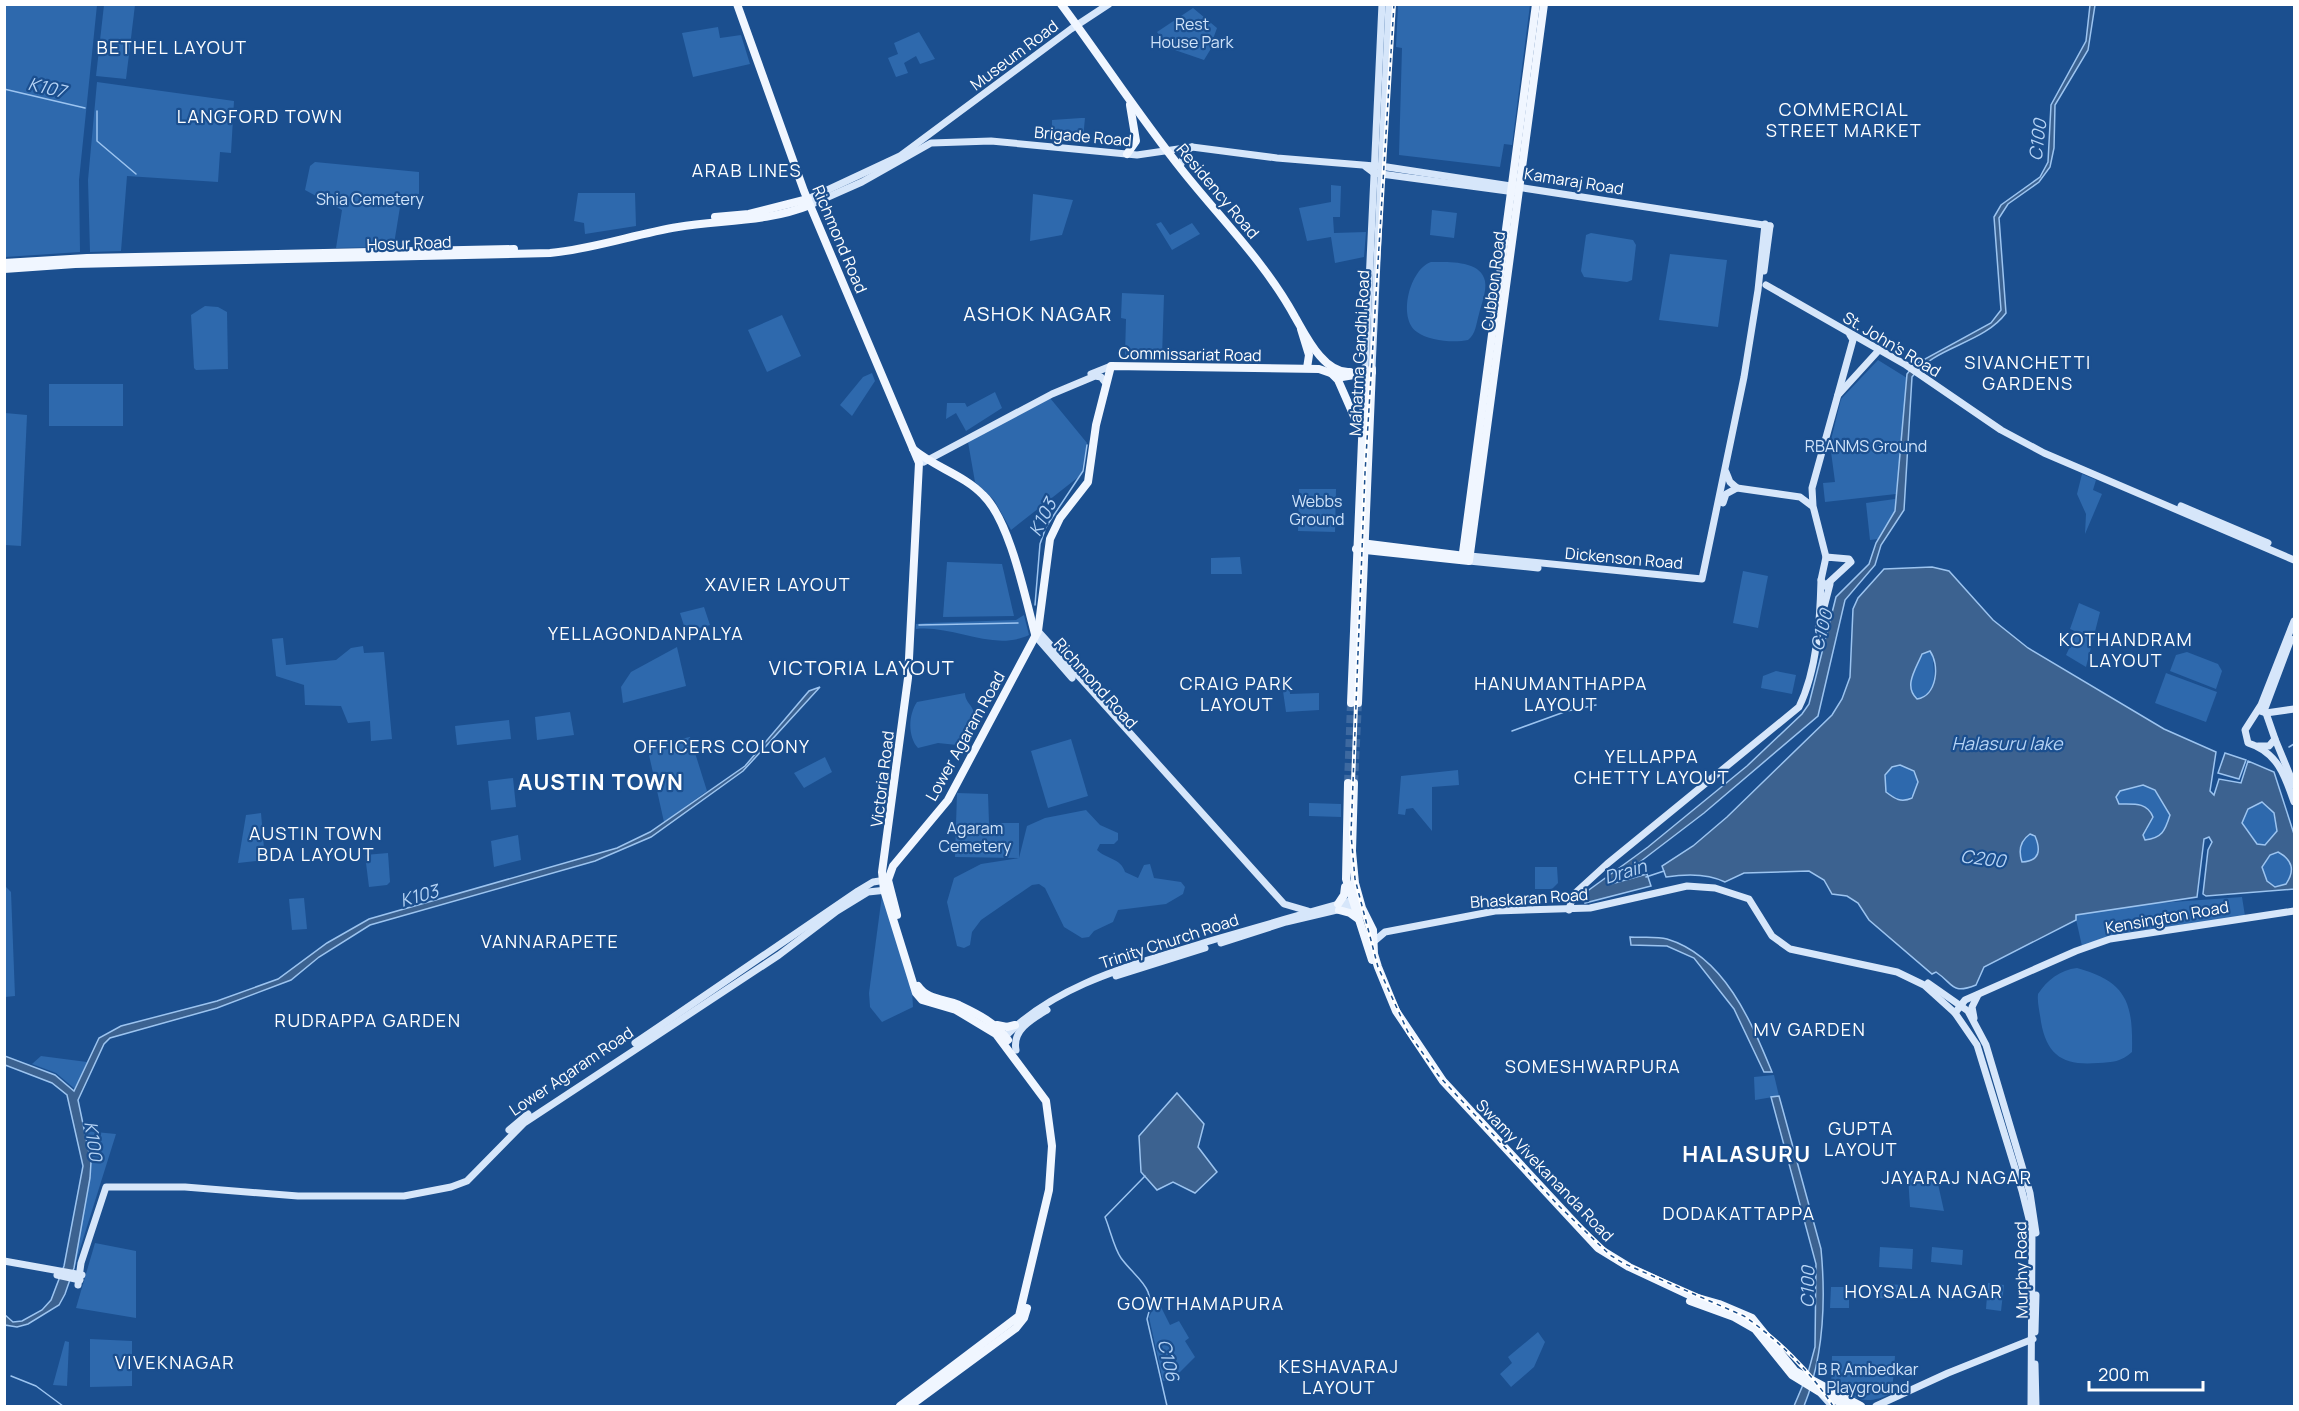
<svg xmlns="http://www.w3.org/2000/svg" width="2299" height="1411" font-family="Manrope,sans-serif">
  <rect width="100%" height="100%" fill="#1b4f8f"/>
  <g fill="#2e69ad">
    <polygon points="5,4 97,5 79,180 80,252 5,257"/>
    <polygon points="104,5 135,5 126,79 96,76"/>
    <polygon points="1398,5 1530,5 1512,145 1504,144 1500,167 1399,155 1402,48 1396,47"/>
    <polygon points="1193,8 1217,28 1213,39 1215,42 1204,60 1169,48 1157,32"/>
    <polygon points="718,27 720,38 741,35 750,64 693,77 682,33"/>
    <polygon points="919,32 935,59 920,64 916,56 904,63 908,73 896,77 888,58 898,54 894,43"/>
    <polygon points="97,82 234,101 231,153 220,152 218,182 127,176 121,251 90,252 88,180"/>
    <polygon points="1081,118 1085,118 1083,139 1052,134 1052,120"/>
    <polygon points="315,162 419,172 419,194 409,195 400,207 394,244 384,247 336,248 342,210 305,190 310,166"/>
    <polygon points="1331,185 1341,186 1340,217 1333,217 1334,233 1366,232 1364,257 1335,263 1331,237 1307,241 1299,208 1331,202"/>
    <polygon points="578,193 635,193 636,226 585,234 584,223 574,221"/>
    <polygon points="1033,194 1073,200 1062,235 1030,241"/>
    <polygon points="1432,210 1457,213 1454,238 1430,235"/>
    <polygon points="1161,222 1170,235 1192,223 1200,234 1172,250 1156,224"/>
    <polygon points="1591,233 1633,240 1636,245 1632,280 1627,282 1584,277 1581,271 1586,235"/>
    <polygon points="1670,254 1727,260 1718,327 1659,320"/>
    <path d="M1431,262C1448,262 1481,260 1485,281C1487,291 1481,305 1479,314C1476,324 1476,334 1468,340C1454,343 1429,341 1417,332C1397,318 1410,269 1431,262Z"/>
    <polygon points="1122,293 1164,295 1162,357 1125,355 1126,319 1121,318"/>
    <polygon points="205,306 218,307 227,312 228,369 196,370 194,368 191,315"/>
    <polygon points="782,315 801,356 767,372 748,330"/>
    <polygon points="1878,360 1907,378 1896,494 1825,502 1823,483 1835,482 1830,444 1841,399"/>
    <polygon points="872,373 875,381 852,416 840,405 863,377"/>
    <rect x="49" y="384" width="74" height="42"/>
    <polygon points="995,392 1002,408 966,431 956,413 946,419 947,403 965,403 967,407"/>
    <polygon points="1050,398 1087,443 1081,475 1011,530 994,500 975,482 968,442"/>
    <polygon points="5,413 27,415 21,546 5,545"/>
    <polygon points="2082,474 2096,480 2093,490 2102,494 2085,534 2086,514 2077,494"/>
    <polygon points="1299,489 1336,489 1335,532 1298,531"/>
    <polygon points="1895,499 1895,511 1878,539 1870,540 1866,503"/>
    <polygon points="1240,557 1242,574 1211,574 1211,558"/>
    <polygon points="947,562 1002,564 1014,616 943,617"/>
    <polygon points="1743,571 1768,576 1758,628 1733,623"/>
    <polygon points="2079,603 2100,612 2086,667 2066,655 2077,632 2070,629"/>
    <polygon points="704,607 710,625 686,632 680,613"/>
    <path d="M1024,615L1029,635C993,652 954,625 916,629V624L926,623L1016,620Z"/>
    <polygon points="283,638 286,665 336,660 351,648 363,646 364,653 384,652 392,739 371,741 370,721 348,723 341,706 305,705 304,685 276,676 272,639"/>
    <polygon points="677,647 686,686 623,703 621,687 631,672"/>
    <path d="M1930,651L1932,654C1934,670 1939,695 1917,699C1903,686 1916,669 1922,654Z"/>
    <polygon points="2187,652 2218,664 2222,671 2216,689 2170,671 2176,655"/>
    <polygon points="1776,671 1796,675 1792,694 1761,688 1763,676"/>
    <polygon points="2166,673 2217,692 2206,722 2155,703"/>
    <polygon points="1289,676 1290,694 1319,693 1319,710 1286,712 1281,677"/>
    <path d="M965,693C965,701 970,703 973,710C977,720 968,734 963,742L957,745L938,743L918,748C908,737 908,715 917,702Z"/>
    <polygon points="570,712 574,735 537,740 535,717"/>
    <polygon points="509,720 511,739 457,745 455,726"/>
    <polygon points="690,737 707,791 664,822 647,746"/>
    <polygon points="1071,739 1088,796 1048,808 1031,751"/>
    <polygon points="825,757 832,772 804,788 794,773"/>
    <circle cx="1901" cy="783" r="17"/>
    <polygon points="1458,770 1459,785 1432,787 1432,831 1413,808 1406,809 1405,815 1398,814 1401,776"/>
    <polygon points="513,778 516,807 491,810 488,781"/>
    <path d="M2143,785L2155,789L2170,815C2165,831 2162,838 2145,840L2143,835L2148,828L2127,804H2119L2116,797L2120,791Z"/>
    <path d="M957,793L988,794L989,823H1019V858L1027,826L1045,818L1086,810L1100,825L1118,833V840L1114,844H1100L1097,850C1106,859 1121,858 1125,872L1138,878L1144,865L1150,864L1154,878L1181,882L1185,887L1183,894L1166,904L1118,910L1113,922L1094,931L1089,937L1082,938L1064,927L1045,888L1039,884L1032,885L981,920L972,932L970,945L964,948L957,946L947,902L954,878L981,864L1019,858L955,857Z"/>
    <polygon points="2262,802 2274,813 2277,831 2265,845 2257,844 2242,823 2248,809"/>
    <polygon points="1309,803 1341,804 1341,817 1309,816"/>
    <polygon points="261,813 265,860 238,863 246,815"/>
    <path d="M2030,833L2035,836C2041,851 2040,861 2022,862C2019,850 2020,842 2030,833Z"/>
    <polygon points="518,835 521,860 494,867 491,841"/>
    <path d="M2278,852C2293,860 2298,876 2282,887C2269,887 2265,878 2262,867L2270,855Z"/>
    <polygon points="388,853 390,882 387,885 369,887 365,855"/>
    <polygon points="1535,867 1557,867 1558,883 1552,889 1535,889"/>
    <polygon points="5,886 11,892 15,996 5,997"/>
    <polygon points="882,895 884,896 912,991 913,1007 882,1022 870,1007 869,993"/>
    <polygon points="2242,897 2245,916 2130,932 2082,946 2075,915 2145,904"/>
    <polygon points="304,898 307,929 292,930 289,899"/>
    <path d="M2077,968C2128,982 2133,1004 2132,1052C2121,1062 2113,1062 2098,1063C2064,1066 2047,1056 2041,1022C2040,1013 2037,1003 2038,994C2047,980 2060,970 2077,968Z"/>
    <polygon points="41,1056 87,1062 75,1089 56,1073 32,1064"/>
    <polygon points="1774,1075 1779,1096 1755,1100 1754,1077"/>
    <polygon points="85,1131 116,1134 74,1268 90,1178 91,1162"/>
    <polygon points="1936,1175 1944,1211 1910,1207 1908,1177"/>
    <polygon points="95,1243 136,1251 136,1318 76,1308"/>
    <polygon points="1880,1247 1913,1249 1912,1269 1879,1267"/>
    <polygon points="1932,1247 1963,1250 1962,1265 1931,1262"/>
    <polygon points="1988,1283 2004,1285 2001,1311 1986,1309"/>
    <polygon points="1878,1284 1905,1285 1904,1299 1877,1298"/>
    <polygon points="1831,1287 1849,1287 1849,1308 1830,1308"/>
    <polygon points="1160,1305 1170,1325 1179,1321 1189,1338 1185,1341 1195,1357 1174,1378 1163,1381 1149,1317 1153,1309"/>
    <polygon points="1538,1332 1545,1342 1534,1367 1511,1387 1500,1374 1512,1363 1508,1357"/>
    <polygon points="90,1339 132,1341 132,1386 90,1387"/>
    <polygon points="65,1341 69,1342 67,1386 53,1385"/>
    <path d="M1832,1356H1895L1892,1393C1867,1406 1856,1399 1831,1388Z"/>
  </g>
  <g fill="#3c6290" stroke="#9cc4f0" stroke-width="1.5" fill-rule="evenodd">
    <path d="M2090,5H2095L2088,50L2055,105L2054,148L2050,167L2039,182L2008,204L1999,218L2006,313C1983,344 1935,346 1912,377L1904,510L1881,545L1875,565L1845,600L1818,716L1704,813L1611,884L1647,874L1651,886L1585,903L1582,895L1648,847L1747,766L1802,714L1809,704L1836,597L1869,564L1876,543L1895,511L1907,374L1914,365L1991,323L2001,310L1994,217L2001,205L2040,177L2048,162L2051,105L2086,41Z"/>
    <path d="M1932,567L1949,571L1993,620L2028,648L2164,729L2216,752L2210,791L2214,795L2219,779L2241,783L2248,761L2274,772L2294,834V889L2206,896L2203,894L2208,850L2212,842L2209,837L2204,839L2197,897L2076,915V920L1984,967L1976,985C1951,995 1954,984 1936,972L1932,974L1869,920L1858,903L1847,896L1832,894L1824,880L1809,871L1744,873L1725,882C1707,873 1685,874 1666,877L1662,866L1693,846L1727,817L1832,715L1842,699L1850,677L1853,609L1858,598L1884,569ZM1930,651C1940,665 1937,696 1917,699C1903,686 1916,669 1922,654ZM1900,765L1914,771L1918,782L1912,798C1901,803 1895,799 1886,792L1885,775L1892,767ZM2143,785L2155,790L2170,815C2165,831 2162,838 2145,840L2143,835L2153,817C2147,802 2134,804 2119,804L2116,797L2120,791ZM2262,802L2274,813L2277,831L2265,845L2257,844L2242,823L2248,809ZM2030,834L2035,836C2041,850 2040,861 2022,862C2018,850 2020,841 2030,834ZM2278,852C2293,860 2295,871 2286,884L2275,887L2267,881L2262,867L2270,855Z"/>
    <polygon points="820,687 743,771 651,837 595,861 370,925 319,957 291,980 217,1008 110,1038 104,1044 78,1100 91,1162 90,1178 74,1268 65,1294 59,1305 28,1324 17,1327 5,1325 4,1314 13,1322 22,1321 42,1310 51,1300 64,1266 83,1166 67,1095 52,1083 5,1065 5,1056 55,1075 74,1091 99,1038 121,1026 217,1001 278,979 327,943 369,919 617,848 650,832 745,766 809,691"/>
    <polygon points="2225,753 2246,760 2239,779 2218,773"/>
    <path d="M1630,937C1642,938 1656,936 1667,939C1724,956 1751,1021 1772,1072H1764L1734,1009L1694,958L1667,946L1631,945Z"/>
    <polygon points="1177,1093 1204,1124 1198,1147 1217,1172 1195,1193 1173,1182 1157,1190 1141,1172 1139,1136"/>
    <path d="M1779,1096L1821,1249C1826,1302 1824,1356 1804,1406H1794L1808,1373L1815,1347L1816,1264L1771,1097Z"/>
  </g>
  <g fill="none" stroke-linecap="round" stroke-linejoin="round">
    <g stroke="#9cc4f0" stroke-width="1.5">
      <polyline points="4,89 85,108"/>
      <polyline points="97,111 97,141 136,174"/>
      <polyline points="1035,605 1040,544 1046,527 1083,471 1087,445"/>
      <polyline points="919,625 1018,623"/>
      <polyline points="1512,731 1567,711 1596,705"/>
      <polyline points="2289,747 2294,744"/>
      <polyline points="1646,877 1664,871"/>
      <path d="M1145,1176L1105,1217C1110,1229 1114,1248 1121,1258C1137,1280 1158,1287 1147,1319L1167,1406"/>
      <polyline points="11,1376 36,1386 63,1406"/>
    </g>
    <g stroke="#3d69a0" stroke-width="8" stroke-dasharray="8 4" stroke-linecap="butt">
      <polyline points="1348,783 1351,703"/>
      <polyline points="1354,783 1358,703"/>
    </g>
    <g stroke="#d6e6fa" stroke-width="7">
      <polyline points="1180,167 1185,152 1192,147"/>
      <polyline points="1366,167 1374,173 1515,192"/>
      <polyline points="808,199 900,156 1071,29 1109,4"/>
      <polyline points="810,205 862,182 931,143 991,141 1137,155 1192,147 1277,158 1387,167 1770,226"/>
      <polyline points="1764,271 1770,226"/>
      <polyline points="1766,285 1906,365 2001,430 2044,453 2294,560"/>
      <polyline points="1365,368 1382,4"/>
      <polyline points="1372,368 1389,4"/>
      <polyline points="1091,374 1111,366"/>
      <polyline points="1838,395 1879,350"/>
      <polyline points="924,462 1052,394 1095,376 1101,377 1105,382"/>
      <polyline points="1726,472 1730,482 1737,488 1800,497 1812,506"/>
      <polyline points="1723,503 1726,494 1737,488"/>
      <polyline points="2181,506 2268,543"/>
      <polyline points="1470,556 1702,579 1744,377 1758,290 1765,224"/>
      <polyline points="1826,557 1813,506 1812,488 1853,340 1850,335"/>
      <polygon points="1826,557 1849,559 1851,562 1825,586 1821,580"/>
      <polyline points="1469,561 1538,568"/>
      <polyline points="1823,611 1830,584"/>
      <path d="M2294,621L2261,705L2245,730L2248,743C2277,752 2285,775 2294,802"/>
      <polyline points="1038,631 1284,904 1308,911"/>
      <polyline points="1038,639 1072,678"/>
      <polyline points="2264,711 2291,639"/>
      <polyline points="2266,713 2294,709"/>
      <polyline points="2275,739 2294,785"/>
      <polyline points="2258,746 2269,746 2275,739 2266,713 2260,711"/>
      <path d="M1569,910L1573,895L1607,864L1799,707C1817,670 1820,621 1821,580"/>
      <polyline points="1221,943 1286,922 1358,905"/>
      <polyline points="1372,943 1385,932 1495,911 1590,908 1687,886 1715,888 1749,899 1772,936 1790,949 1897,972 1924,985 1955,1013 1977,1045 2022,1191 2032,1231 2031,1406"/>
      <polyline points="1116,976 1205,948"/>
      <polyline points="1928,983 1968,1011 1986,1045 2030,1193 2036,1233"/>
      <polyline points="1955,1013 1965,1000 2076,951 2110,939 2294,911"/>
      <polyline points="1974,1018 1972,1007 1978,995"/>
      <path d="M1002,1040C1055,982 1141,963 1213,940C1262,926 1309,912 1358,899"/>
      <polyline points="635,1043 858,891 873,882 886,880"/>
      <path d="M1016,1050C1012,1030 1032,1019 1047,1010"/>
      <polyline points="509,1130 528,1114"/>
      <polyline points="4,1261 82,1275"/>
      <polyline points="57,1275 80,1280"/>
      <polyline points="78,1285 81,1263 106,1187 185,1187 298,1196 404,1196 451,1187 467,1181 524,1123 779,955 837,911 868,892 887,890"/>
      <polyline points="2035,1332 2036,1295"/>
      <polyline points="2035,1364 2036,1406"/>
      <polyline points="1822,1395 1832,1406"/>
      <polyline points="1876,1406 1948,1373 2033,1339"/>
    </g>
    <g stroke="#f0f6ff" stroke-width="8">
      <polyline points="737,4 804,191 919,463 908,678 882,872 884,890 916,993 922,1000 956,1010 996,1034 1046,1101 1052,1146 1049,1190 1019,1316 900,1406"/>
      <path d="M1061,4C1102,59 1139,116 1182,170C1220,218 1265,262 1295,317C1306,336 1324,374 1350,372"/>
      <polyline points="1127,154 1136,141 1130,105"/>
      <polyline points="715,217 749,214 808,199"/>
      <polyline points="4,263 87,258 514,249"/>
      <path d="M4,269L75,264L550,253C594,249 635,234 678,227C722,220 768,222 810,205"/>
      <polyline points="1301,329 1309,355 1307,368"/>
      <polyline points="1332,374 1338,380 1360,430"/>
      <path d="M913,449C934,467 964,475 983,495C1010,521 1025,597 1035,634"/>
      <polyline points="1361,543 1465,556"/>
      <polyline points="1356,549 1469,561 1544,4"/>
      <polyline points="1462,560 1536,4"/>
      <polyline points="1351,703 1365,369"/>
      <polyline points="1358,703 1372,369"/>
      <polyline points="1348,783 1346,879 1372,960"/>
      <polyline points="1354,783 1352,851 1355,883 1362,908 1373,930 1374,954 1378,967 1396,1011 1443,1081 1598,1248 1629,1267 1691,1296 1719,1304 1752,1318 1795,1371 1861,1406"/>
      <polyline points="1338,904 1344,895 1345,887"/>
      <polyline points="1339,910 1350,913 1357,918"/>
      <polyline points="897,915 888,880 893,866 948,800 1038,631 1050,539 1060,518 1088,482 1096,425 1111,366 1319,369 1342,377 1372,372"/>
      <path d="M918,986C927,1000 945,999 959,1005C978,1014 996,1023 1008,1040"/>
      <polyline points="997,1025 1007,1027 1015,1025"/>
      <polyline points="1690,1301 1734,1317 1755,1329 1792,1375 1828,1397 1849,1406"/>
      <polyline points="910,1406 1016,1328 1024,1318 1027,1308"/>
    </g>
    <g stroke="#fff" stroke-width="4">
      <path id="rail" d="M1394,4L1365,473L1351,834L1355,879L1378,967L1408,1032L1438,1075L1559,1206L1610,1255L1623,1263L1744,1316C1777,1339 1811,1372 1833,1406"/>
    </g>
    <use href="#rail" stroke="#1b4f8f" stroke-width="1.5" stroke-dasharray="4.5" stroke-linecap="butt"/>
  </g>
  <g text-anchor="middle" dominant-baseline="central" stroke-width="4.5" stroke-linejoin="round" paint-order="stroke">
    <g font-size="16" fill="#cfe3fa" stroke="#1b4f8f">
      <text x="1192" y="24">Rest<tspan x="1192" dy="18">House Park</tspan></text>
      <text x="370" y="199">Shia Cemetery</text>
      <text x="1866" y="446">RBANMS Ground</text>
      <text x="1317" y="501">Webbs<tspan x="1317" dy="18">Ground</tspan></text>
      <text x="975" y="828">Agaram<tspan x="975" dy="18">Cemetery</tspan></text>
      <text x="1868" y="1369">B R Ambedkar<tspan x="1868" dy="18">Playground</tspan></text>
    </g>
    <g font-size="16" fill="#fff" stroke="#1b4f8f">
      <text transform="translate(1014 55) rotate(-37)">Museum Road</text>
      <text transform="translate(1083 136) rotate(5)">Brigade Road</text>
      <text transform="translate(1574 181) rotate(9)">Kamaraj Road</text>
      <text transform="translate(1218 191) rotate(50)">Residency Road</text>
      <text transform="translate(840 239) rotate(67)">Richmond Road</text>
      <text transform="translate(409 243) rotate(-2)">Hosur Road</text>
      <text transform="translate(1493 281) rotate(-83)">Cubbon Road</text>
      <text transform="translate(1892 344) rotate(31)">St. John's Road</text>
      <text transform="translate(1359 353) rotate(-87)">Mahatma Gandhi Road</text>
      <text transform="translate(1190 354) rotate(1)">Commissariat Road</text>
      <text transform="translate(1624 558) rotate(5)">Dickenson Road</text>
      <text transform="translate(1096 683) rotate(48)">Richmond Road</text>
      <text transform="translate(965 736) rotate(-61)">Lower Agaram Road</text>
      <text transform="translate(882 779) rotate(-83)">Victoria Road</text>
      <text transform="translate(1529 898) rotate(-4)">Bhaskaran Road</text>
      <text transform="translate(2167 917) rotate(-10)">Kensington Road</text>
      <text transform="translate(1169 941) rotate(-18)">Trinity Church Road</text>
      <text transform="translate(571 1071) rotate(-34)">Lower Agaram Road</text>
      <text transform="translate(1545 1170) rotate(46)">Swamy Vivekananda Road</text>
      <text transform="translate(2021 1270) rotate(-91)">Murphy Road</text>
    </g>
    <g font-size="18" letter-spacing="1.5" fill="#fff" stroke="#1b4f8f">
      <text x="172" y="47">BETHEL LAYOUT</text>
      <text x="1844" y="109">COMMERCIAL<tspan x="1844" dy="21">STREET MARKET</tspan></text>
      <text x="260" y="116">LANGFORD TOWN</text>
      <text x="747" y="170">ARAB LINES</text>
      <text x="2028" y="362">SIVANCHETTI<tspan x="2028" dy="21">GARDENS</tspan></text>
      <text x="778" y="584">XAVIER LAYOUT</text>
      <text x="646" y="633">YELLAGONDANPALYA</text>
      <text x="2126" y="639">KOTHANDRAM<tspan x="2126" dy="21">LAYOUT</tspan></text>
      <text x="1237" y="683">CRAIG PARK<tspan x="1237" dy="21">LAYOUT</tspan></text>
      <text x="1561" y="683">HANUMANTHAPPA<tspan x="1561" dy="21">LAYOUT</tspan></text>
      <text x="722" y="746">OFFICERS COLONY</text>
      <text x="1652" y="756">YELLAPPA<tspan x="1652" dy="21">CHETTY LAYOUT</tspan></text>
      <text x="316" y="833">AUSTIN TOWN<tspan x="316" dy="21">BDA LAYOUT</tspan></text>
      <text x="550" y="941">VANNARAPETE</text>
      <text x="368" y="1020">RUDRAPPA GARDEN</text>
      <text x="1810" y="1029">MV GARDEN</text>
      <text x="1593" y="1066">SOMESHWARPURA</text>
      <text x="1861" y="1128">GUPTA<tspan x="1861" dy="21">LAYOUT</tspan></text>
      <text x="1957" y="1177">JAYARAJ NAGAR</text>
      <text x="1739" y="1213">DODAKATTAPPA</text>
      <text x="1924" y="1291">HOYSALA NAGAR</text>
      <text x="1201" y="1303">GOWTHAMAPURA</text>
      <text x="175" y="1362">VIVEKNAGAR</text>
      <text x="1339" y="1366">KESHAVARAJ<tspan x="1339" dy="21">LAYOUT</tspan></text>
    </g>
    <g font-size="18" font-style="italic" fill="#b5d3f5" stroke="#1b4f8f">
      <text transform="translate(47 87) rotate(13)">K107</text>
      <text transform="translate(2037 140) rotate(-83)">C100</text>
      <text transform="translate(1042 517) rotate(-63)">K103</text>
      <text transform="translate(1821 630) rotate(-76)">C100</text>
      <text x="2007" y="743">Halasuru lake</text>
      <text transform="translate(1983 858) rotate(7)">C200</text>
      <text transform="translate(1625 871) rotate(-17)">Drain</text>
      <text transform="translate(419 895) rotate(-16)">K103</text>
      <text transform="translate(94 1141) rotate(82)">K100</text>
      <text transform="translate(1807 1287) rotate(-89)">C100</text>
      <text transform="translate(1169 1360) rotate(77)">C106</text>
    </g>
    <g font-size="20" letter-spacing="1.5" fill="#fff" stroke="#1b4f8f">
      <text x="1038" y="313">ASHOK NAGAR</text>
      <text x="862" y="667">VICTORIA LAYOUT</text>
    </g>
    <g font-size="22" font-weight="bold" letter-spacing="1.5" fill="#fff" stroke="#1b4f8f">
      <text x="601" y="782">AUSTIN TOWN</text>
      <text x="1747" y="1154">HALASURU</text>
    </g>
  </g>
  <rect width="2299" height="1411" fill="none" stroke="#ffffff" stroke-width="12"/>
  <path d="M2089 1381v9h114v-9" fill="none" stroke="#ffffff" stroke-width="3"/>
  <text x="2098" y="1381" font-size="18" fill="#ffffff" stroke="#1b4f8f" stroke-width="4.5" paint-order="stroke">200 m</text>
</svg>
